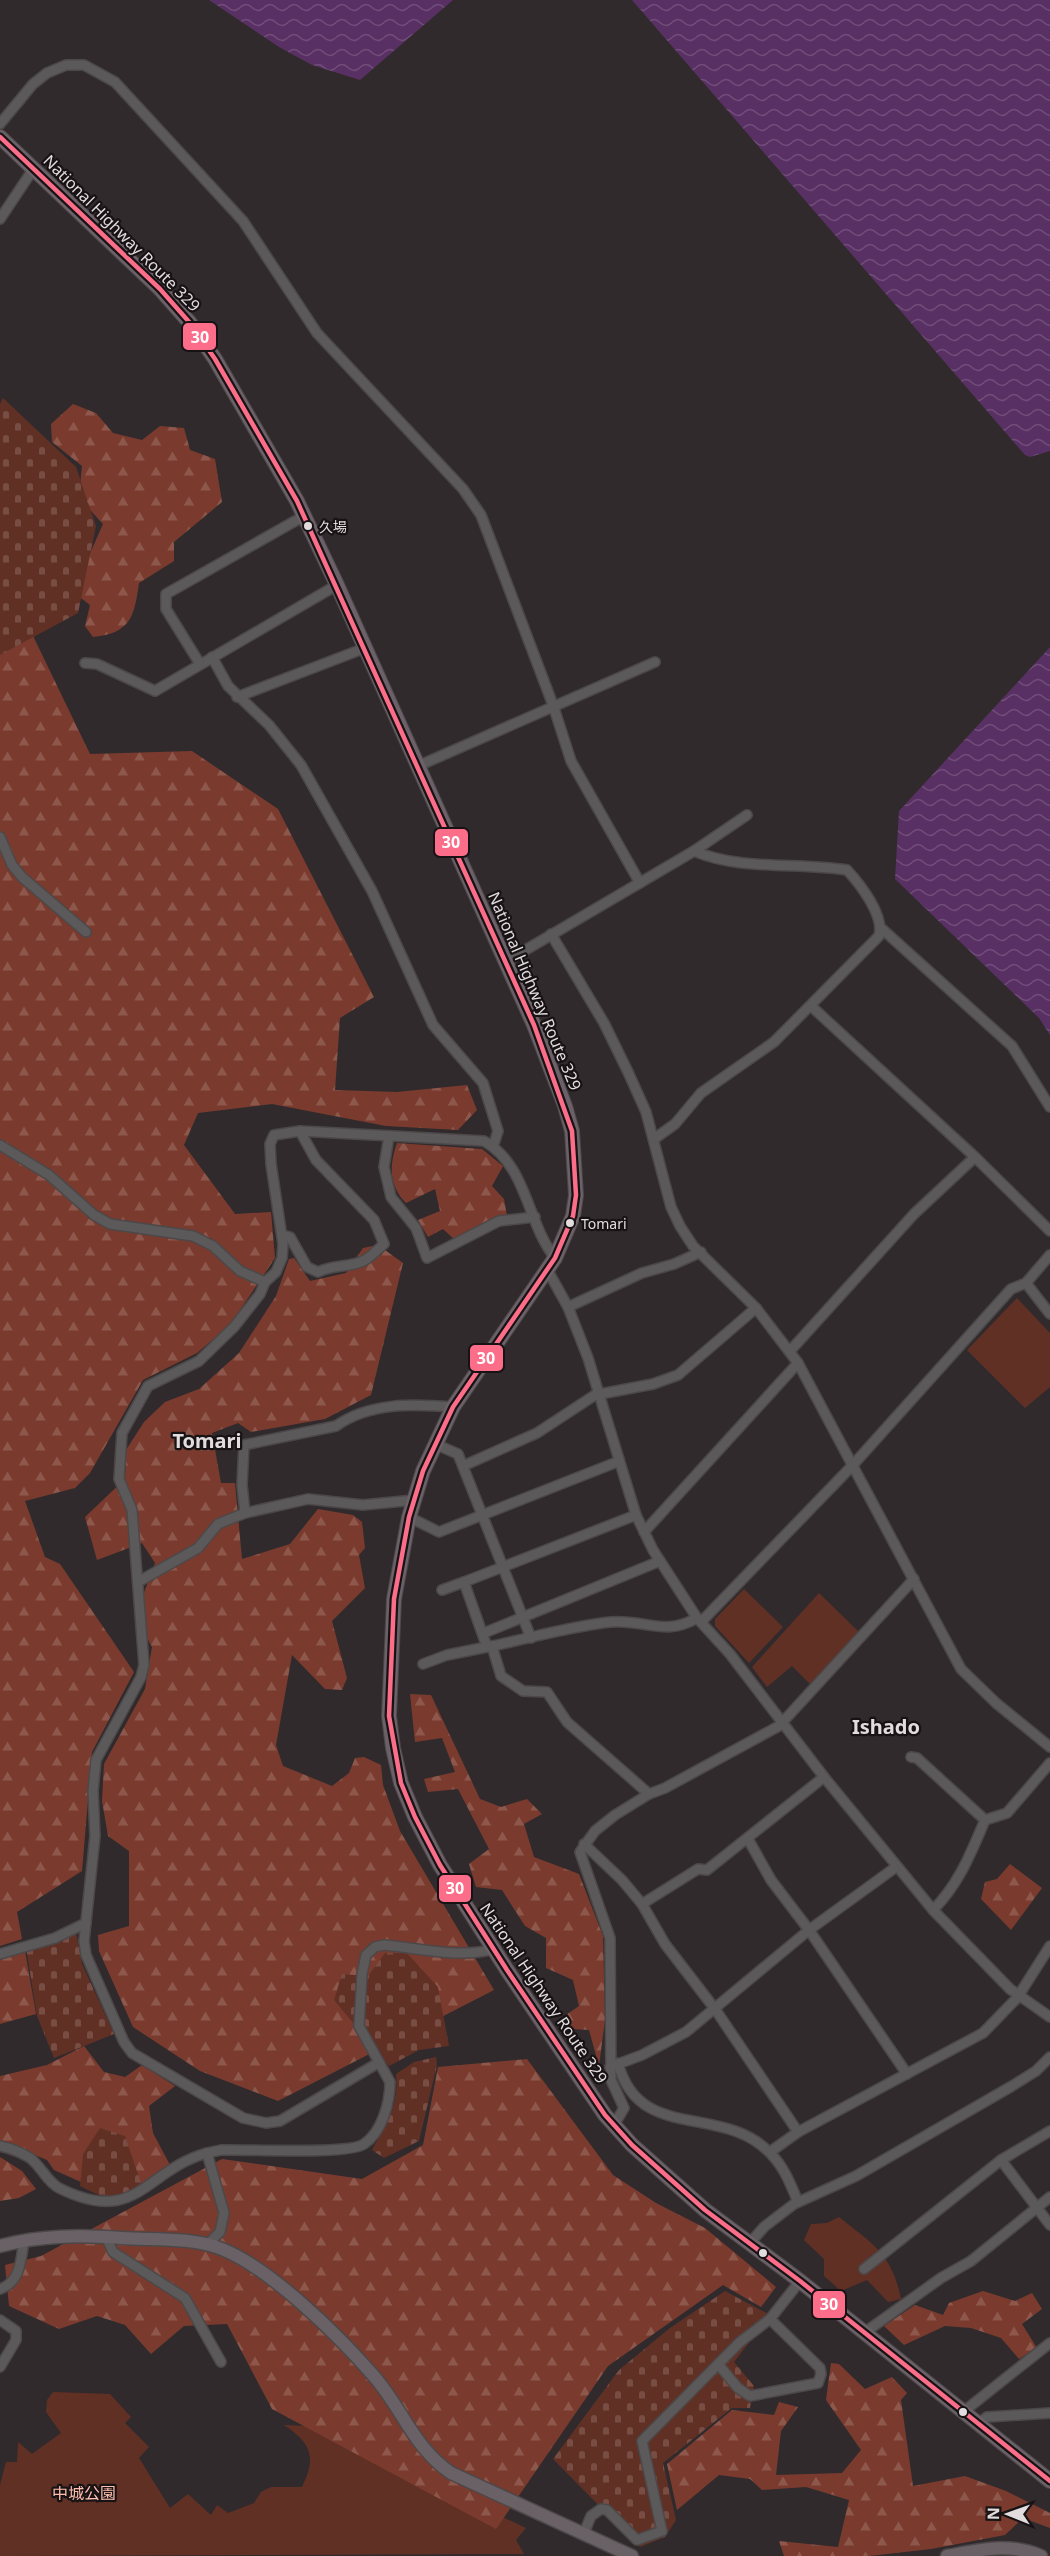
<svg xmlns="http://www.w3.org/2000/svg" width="1050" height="2556" font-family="'Noto Sans','Noto Sans JP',sans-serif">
  <defs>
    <pattern id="forest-firs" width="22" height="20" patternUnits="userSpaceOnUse" patternTransform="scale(1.5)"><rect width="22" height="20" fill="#7a3b2e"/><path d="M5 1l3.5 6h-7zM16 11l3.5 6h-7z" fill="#8d574c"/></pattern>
    <pattern id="cemetery-stones" width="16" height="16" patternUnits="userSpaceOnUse" patternTransform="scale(1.5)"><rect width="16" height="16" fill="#613025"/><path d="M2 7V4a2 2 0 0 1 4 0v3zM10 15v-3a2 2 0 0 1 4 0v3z" fill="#774d44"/></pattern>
    <pattern id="water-waves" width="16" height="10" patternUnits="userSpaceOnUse" patternTransform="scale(1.5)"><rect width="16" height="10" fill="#593063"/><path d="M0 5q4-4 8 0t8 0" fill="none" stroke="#714d79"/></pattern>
  </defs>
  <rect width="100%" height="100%" fill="#302a2c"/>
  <g fill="#613025">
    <polygon points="1017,1298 1050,1333 1050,1387 1025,1408 967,1350"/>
    <polygon points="744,1589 783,1627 749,1663 715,1626 715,1619"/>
    <polygon points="819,1593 860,1633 811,1685 792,1666 767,1687 752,1667"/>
    <path d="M839,2217C873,2244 892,2254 901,2299L888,2302L867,2280L841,2291L824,2276V2259L804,2240L811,2224L827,2223Z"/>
    <path d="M53,2392L110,2394L131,2417L125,2423L149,2447L139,2458L170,2508L188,2494L211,2515L217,2505L228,2513L254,2503L261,2492L271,2487H302C317,2457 311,2443 284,2425L308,2426L526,2528L516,2540L524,2554L0,2556V2485L6,2462H17L18,2442L32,2454L61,2433L46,2412L47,2400Z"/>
  </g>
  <g fill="url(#forest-firs)">
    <path d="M73,404L96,413L113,433L142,440L160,426L184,428L190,450L215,459L222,502L174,542V561L139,583C134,617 131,633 93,637L85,626L90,605L73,592L103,524C81,500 78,500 82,466L52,442L51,424Z"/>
    <polygon points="6,530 34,638 90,754 192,751 278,809 374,997 340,1018 335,1090 397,1092 467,1085 477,1110 458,1130 386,1126 272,1104 198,1113 184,1145 235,1214 271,1212 275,1258 230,1325 197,1353 143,1380 90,1473 75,1488 25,1501 45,1557 60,1564 134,1672 92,1752 82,1871 17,1912 22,1939 0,1946 0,534"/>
    <path d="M397,1143L482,1149L503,1166L492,1186L504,1199L507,1216L491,1219L454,1239L443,1229L428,1237L418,1220L440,1211L435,1189L406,1203C389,1186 389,1165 397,1143Z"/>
    <polygon points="378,1245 403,1263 371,1395 325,1419 251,1432 238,1423 212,1433 221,1483 235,1483 242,1559 290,1544 318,1509 353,1515 362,1522 365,1548 359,1555 365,1588 332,1621 347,1678 342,1690 325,1689 292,1655 276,1745 283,1766 332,1786 349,1773 355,1758 364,1757 381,1765 383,1785 400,1831 494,1990 278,2101 200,2071 133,2027 99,1951 98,1935 129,1926 129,1851 108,1836 102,1801 104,1764 145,1689 152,1647 135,1617 155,1563 142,1543 97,1560 85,1517 125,1479 126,1450 144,1422 165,1402 199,1389 239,1353 276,1296 289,1259 294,1258 310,1281 346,1273 363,1248"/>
    <polygon points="410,1694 431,1695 480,1799 501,1807 527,1799 542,1814 524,1824 534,1857 579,1874 603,1936 605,2019 599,2066 589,2030 572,2029 563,2017 579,2006 573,1980 546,1968 546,1938 525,1926 502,1890 476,1887 469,1864 489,1849 458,1789 428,1792 424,1779 455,1772 442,1738 415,1742"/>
    <polygon points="1010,1864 1042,1888 1011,1930 981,1899 985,1882 997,1879"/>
    <polygon points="25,1951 36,2014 0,2024 0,1959"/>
    <polygon points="84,2046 104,2072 125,2077 142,2065 175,2086 149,2106 153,2133 170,2165 142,2184 81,2182 54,2170 47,2160 0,2141 0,2076 47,2065"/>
    <polygon points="527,2059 613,2175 656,2203 705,2228 776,2287 761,2307 723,2285 608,2366 496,2529 272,2409 227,2324 184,2326 151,2354 125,2325 97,2316 59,2329 9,2306 5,2265 41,2256 222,2159 362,2179 423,2145 438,2067"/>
    <polygon points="0,2157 22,2171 36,2189 19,2198 0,2201"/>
    <polygon points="983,2291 1015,2301 1032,2293 1042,2309 1022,2324 1037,2348 1019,2359 1001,2338 971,2328 945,2326 904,2345 884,2326 915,2305 943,2315 949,2303"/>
    <polygon points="831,2363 839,2364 865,2389 892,2377 907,2393 901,2400 913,2486 965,2476 1006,2491 1050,2513 1050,2528 1023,2518 1005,2535 931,2549 869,2556 784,2556 779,2541 838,2547 849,2500 806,2487 762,2490 750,2479 719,2475 677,2510 667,2464 732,2410 774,2415 779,2402 798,2407 781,2431 776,2475 842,2473 861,2450 826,2400"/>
  </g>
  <g fill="url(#cemetery-stones)">
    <polygon points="3,398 76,467 96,526 78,613 0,655 0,404"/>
    <polygon points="76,1932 82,1964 114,2034 54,2058 37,2016 26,1948"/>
    <polygon points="385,1953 407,1953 438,1987 449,2046 419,2050 389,2066 334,2000 342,1974 368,1976"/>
    <path d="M436,2057L437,2065L419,2141L384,2158L372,2150C387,2123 399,2106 396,2074L414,2062Z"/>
    <path d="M100,2128L125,2136L142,2186C112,2200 109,2201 80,2186L83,2154Z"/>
    <polygon points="725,2291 770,2315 734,2362 754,2386 750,2408 732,2408 663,2463 676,2520 665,2537 640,2547 553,2459 619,2370 670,2328"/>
  </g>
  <g fill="url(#water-waves)">
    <polygon points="209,0 453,0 360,80 312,65 279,47"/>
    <polygon points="632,0 1050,0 1050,451 1030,457 1025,455"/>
    <polygon points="1050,647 1050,1035 1039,1018 895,879 899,811"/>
  </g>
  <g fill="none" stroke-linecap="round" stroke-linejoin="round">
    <g stroke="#4c4849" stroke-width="12">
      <g id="minor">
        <polyline points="0,124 33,84 47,73 66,65 84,65 115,82 243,221 317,333 463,489 481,515 553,705 571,761 640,883"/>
        <polyline points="0,219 34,168"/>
        <polyline points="212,657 228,686 269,725 301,765 372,891 433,1025 483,1083 498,1131 493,1147"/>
        <polyline points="85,663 97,664 155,691 337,585"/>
        <polyline points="200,664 166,609 166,594 304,516"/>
        <polyline points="237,697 365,648"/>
        <polyline points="418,766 655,662"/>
        <polyline points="0,837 12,865 22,877 86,932"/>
        <polyline points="881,928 1012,1046 1050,1107"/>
        <polyline points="551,934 604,1023 628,1072 646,1112 671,1207 680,1226 693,1246 756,1308 798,1363 961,1669 996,1703 1050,1747"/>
        <polyline points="505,962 694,851 747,815"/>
        <polyline points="811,1006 975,1157 1050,1231"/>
        <polyline points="389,1136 384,1167 391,1197 416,1228 427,1258 499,1221 535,1217"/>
        <path d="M654,1139L675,1124L701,1093L774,1042L879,936C885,916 860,884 847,870C797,862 741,871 694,851"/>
        <polyline points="0,1145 49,1175 94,1215 110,1224 193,1236 213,1246 240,1271 265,1282"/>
        <path d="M282,1235L290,1237L307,1267L318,1272C334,1264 351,1268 365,1260C372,1256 378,1249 384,1244L374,1220L316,1160L300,1131"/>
        <polyline points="548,1271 568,1307 588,1358 636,1515 653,1550 697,1618 730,1654 824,1777 933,1910 1010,1989 1050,2017"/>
        <polyline points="1026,1283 1050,1314"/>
        <polyline points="568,1307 642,1273 674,1264 701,1252"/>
        <polyline points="790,1351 914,1214 975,1157"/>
        <polyline points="435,1444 458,1454 531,1638"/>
        <polyline points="463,1466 537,1433 595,1395 653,1384 678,1375 756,1308"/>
        <path d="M245,1513L242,1485L244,1445L336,1426C370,1402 413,1404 453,1407"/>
        <polyline points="409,1517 439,1532 617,1462"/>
        <polyline points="644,1532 798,1363"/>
        <polyline points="138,1582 198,1548 218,1524 245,1513 308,1499 363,1505 414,1500"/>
        <polyline points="464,1582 636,1515"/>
        <polyline points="442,1590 464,1582 487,1647 492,1646 501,1676 523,1691 547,1692 567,1722 649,1794"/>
        <polyline points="701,1622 852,1466 1011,1289 1026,1283 1050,1255"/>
        <polyline points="484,1633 660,1561"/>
        <path d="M492,1646C531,1638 571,1626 611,1622C645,1619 664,1637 697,1618"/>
        <polyline points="423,1664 447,1655 487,1647"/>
        <polyline points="911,1757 917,1758 985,1820"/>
        <polyline points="748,1839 771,1880 809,1930 907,2074"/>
        <polyline points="584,1844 622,1880 642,1904 665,1944 715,2009 798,2132"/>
        <polyline points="642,1904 698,1869 707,1870 824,1777"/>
        <path d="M933,1910C959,1884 971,1853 985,1820L1007,1813L1050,1763"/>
        <polyline points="0,1954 55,1938 86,1923"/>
        <path d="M378,2063L280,2121L266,2123L243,2118L132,2053L124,2042L86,1955L84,1941L95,1836L93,1791L96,1760L141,1677L144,1665L132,1510L119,1479L122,1433L148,1386L199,1361L234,1327L260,1294L265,1282L276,1272L282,1258L283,1244L271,1164L270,1144L274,1135L300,1131L484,1141C527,1165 527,1223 555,1258"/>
        <path d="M618,2063C639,2144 723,2102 771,2154C784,2167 791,2185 798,2202"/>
        <polyline points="610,2067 642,2055 686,2032 809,1930 896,1867"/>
        <polyline points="614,2125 624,2108 611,2080 610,1938 580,1852 595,1831 615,1815 649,1794 665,1788 779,1726 914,1579"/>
        <path d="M0,2146C9,2148 22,2153 30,2158C41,2166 47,2182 59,2188C137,2227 145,2170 207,2153"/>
        <polyline points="770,2152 798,2132 983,2033 1017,1998 1050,1946"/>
        <polyline points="1001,2160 1050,2225"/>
        <polyline points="106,2237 113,2252 185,2298 221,2362"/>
        <polyline points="750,2243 764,2227 794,2204 856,2176 1012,2086 1036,2071 1050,2057"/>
        <path d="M207,2245L220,2232L224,2213L207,2153L221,2150C246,2149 349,2155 364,2144C382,2132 390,2103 390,2082L359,2026L362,1974L366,1955L375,1947L384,1945C419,1948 460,1959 493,1949"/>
        <polyline points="864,2269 1001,2160 1050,2131"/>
        <path d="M0,2289C21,2282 21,2259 24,2240"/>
        <polyline points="0,2320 16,2331 16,2340 0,2367"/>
        <polyline points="864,2333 941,2278 971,2261 1050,2197"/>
        <polyline points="718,2364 738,2388 750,2396 818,2383 821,2374 820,2368 770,2319"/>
        <polyline points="963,2412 1050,2343"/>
        <polyline points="978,2424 987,2417 1050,2413"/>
        <polyline points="584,2533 591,2516 601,2509 607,2510 637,2540 662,2531 642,2441 740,2342 770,2319 800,2281"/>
      </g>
    </g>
    <g stroke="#4c4849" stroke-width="15">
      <g id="major">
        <path d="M0,2246C41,2235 81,2235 122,2238C154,2240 192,2237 222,2249C271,2269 337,2334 372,2374C402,2407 412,2446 451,2473L632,2556"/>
        <path d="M947,2556C980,2550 1009,2542 1041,2556"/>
      </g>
    </g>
    <g stroke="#4c4849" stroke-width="16">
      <polyline id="highway" points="0,137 160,289 190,323 215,359 297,501 337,585 534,1025 565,1106 572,1131 576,1195 573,1216 555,1258 453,1407 423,1471 409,1517 394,1599 389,1716 393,1748 401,1783 415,1817 440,1865 507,1970 605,2115 632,2145 705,2210 800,2281 1050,2481"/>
    </g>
    <use href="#minor" stroke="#5c595a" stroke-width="9"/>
    <use href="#major" stroke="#696166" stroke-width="12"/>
    <use href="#highway" stroke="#6c6168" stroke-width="14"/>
    <g stroke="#171214" stroke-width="9">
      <polyline id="bus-1" points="0,137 160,289 190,323 215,359 297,501 534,1025 572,1131 576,1195 573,1216 555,1258 453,1407 423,1471 409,1517 394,1599 389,1716 401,1783 415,1817 440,1865 507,1970 605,2115 632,2145 705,2210 800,2281 1050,2481"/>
    </g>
    <use href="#bus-1" stroke="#fb6d88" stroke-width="4.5"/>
  </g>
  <g fill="#e2dcde" stroke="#171214" stroke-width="2">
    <circle cx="308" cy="526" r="5"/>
    <circle cx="570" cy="1223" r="5"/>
    <circle cx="763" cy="2253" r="5"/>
    <circle cx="963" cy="2412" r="5"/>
  </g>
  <g text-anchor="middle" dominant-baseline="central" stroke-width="4.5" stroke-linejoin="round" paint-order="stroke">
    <g font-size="14" fill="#e2dcde" stroke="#171214" text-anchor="start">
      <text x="319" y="526">久場</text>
      <text x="581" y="1223">Tomari</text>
    </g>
    <g font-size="16" fill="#e2dcde" stroke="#171214">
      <text transform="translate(122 233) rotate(45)">National Highway Route 329</text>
      <text transform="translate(535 991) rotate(67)">National Highway Route 329</text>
      <text transform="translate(544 1993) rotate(56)">National Highway Route 329</text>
    </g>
    <g font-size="16" fill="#ffbdad" stroke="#171214">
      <text x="84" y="2493">中城公園</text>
    </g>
    <g font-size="20" font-weight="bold" fill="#e2dcde" stroke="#171214">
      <text x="207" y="1440">Tomari</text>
      <text x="886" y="1726">Ishado</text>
    </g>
  </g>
  <g stroke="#171214" stroke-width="2">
    <rect x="182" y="322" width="35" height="29" rx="6" fill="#fb6d88"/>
    <rect x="434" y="828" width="35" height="29" rx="6" fill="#fb6d88"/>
    <rect x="469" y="1344" width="35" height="28" rx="6" fill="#fb6d88"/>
    <rect x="438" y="1874" width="34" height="29" rx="6" fill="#fb6d88"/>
    <rect x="812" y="2290" width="34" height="29" rx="6" fill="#fb6d88"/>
  </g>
  <g font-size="16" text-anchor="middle" font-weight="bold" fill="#fff">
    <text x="200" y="343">30</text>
    <text x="451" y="848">30</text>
    <text x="486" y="1364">30</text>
    <text x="455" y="1894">30</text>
    <text x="829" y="2310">30</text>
  </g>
  <g transform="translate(1008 2514) rotate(271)" stroke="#171214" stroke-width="4.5" paint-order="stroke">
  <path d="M0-4.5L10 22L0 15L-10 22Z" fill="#e2dcde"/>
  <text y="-9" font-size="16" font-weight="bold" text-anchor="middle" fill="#e2dcde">N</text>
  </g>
</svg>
